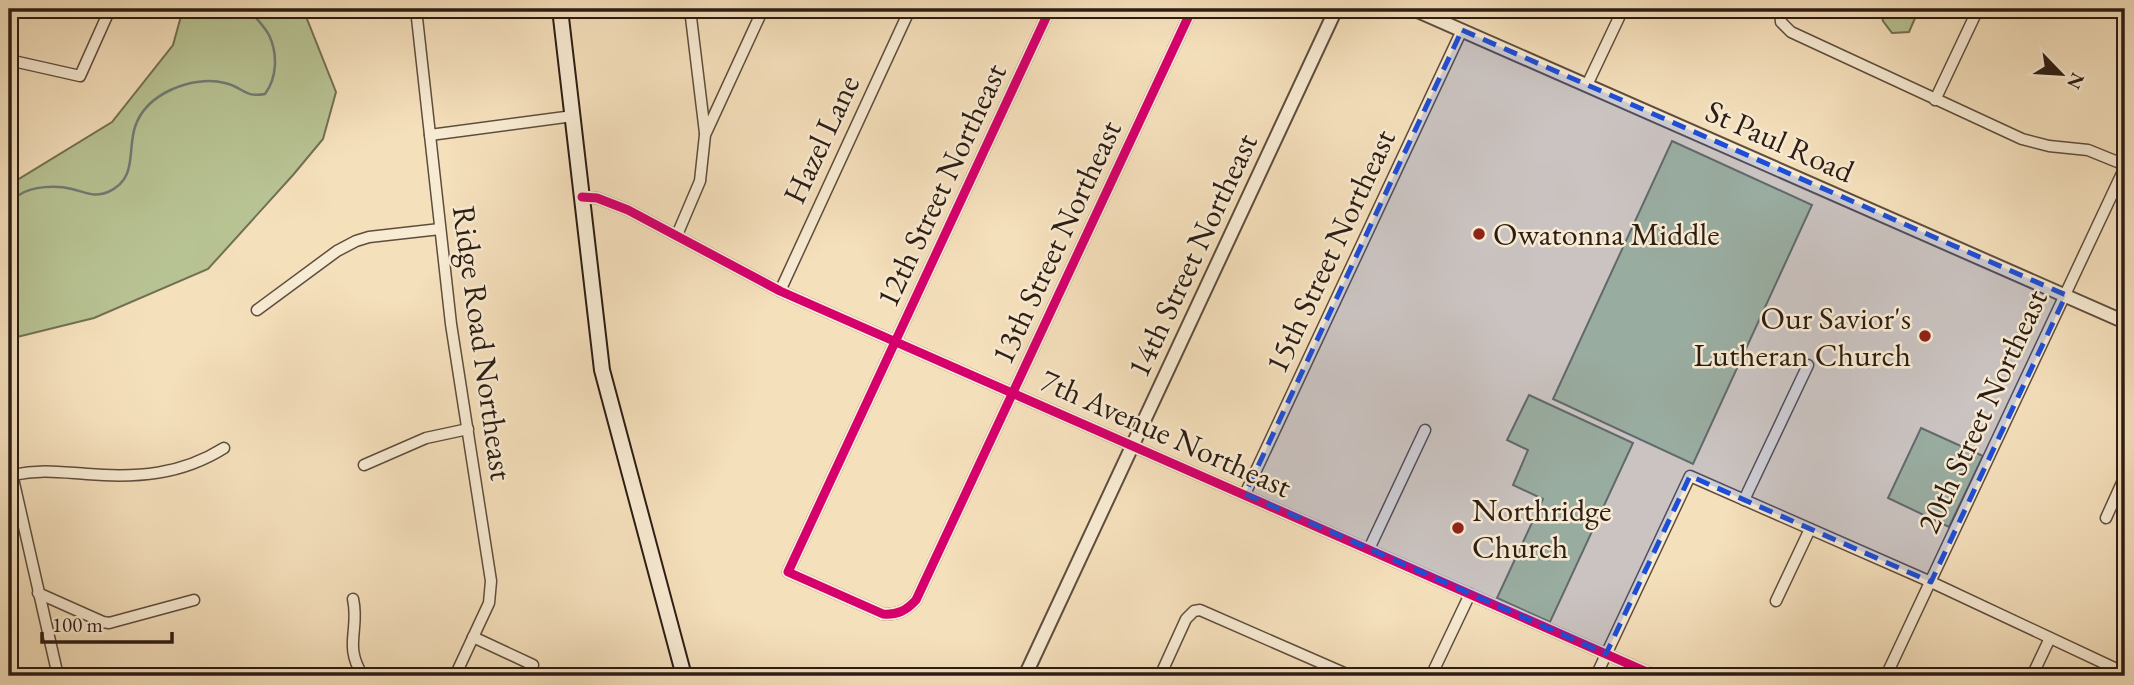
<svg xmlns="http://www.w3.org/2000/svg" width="2134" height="685" font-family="'EB Garamond',serif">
  <rect width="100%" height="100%" fill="#f5e0bc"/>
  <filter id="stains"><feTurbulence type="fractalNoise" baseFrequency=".00286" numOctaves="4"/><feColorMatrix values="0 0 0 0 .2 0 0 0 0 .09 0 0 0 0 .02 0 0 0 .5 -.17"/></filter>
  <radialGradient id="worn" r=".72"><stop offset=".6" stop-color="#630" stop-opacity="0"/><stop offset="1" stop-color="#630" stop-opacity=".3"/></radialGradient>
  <g fill="#b8c393" stroke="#727053" stroke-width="2">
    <polygon points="183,9 303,9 336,92 323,139 293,175 208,269 94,318 9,339 9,183 17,180 112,122 173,45"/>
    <polygon points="1880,9 1919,9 1909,32 1892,33 1883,21"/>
    <polygon points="1672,141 1812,205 1693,464 1553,399"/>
    <polygon points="1529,395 1633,443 1550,622 1497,598 1543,499 1513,485 1528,450 1507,440"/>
    <polygon points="1921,428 1983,456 1949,527 1888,498"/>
  </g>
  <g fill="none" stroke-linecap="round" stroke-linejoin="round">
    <path stroke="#717b77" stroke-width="2.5" d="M9,207C12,203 15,197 19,195C32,186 57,185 72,189C85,192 95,198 108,192C138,179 127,151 135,127C146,93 193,75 225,83C243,87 244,98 265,94C277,78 278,54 269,35C264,26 255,17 248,9"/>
    <g stroke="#5e4d3d" stroke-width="13">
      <g id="minor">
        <polyline points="416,9 451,324 491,581 489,603 455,676"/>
        <polyline points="690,9 705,133"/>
        <path d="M1050,9L788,572L883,614C897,615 906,611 916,600L1192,9"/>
        <polyline points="1780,9 1781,22 1791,32 2022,139 2049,146 2088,150 2125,165"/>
        <polyline points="9,60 80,76 110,9"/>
        <polyline points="1587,85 1623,9"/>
        <polyline points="1935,100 1978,9"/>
        <polyline points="430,135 573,116"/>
        <polyline points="582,197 597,198 628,210 780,291 1656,676"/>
        <polyline points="677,235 700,181 705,135 763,9"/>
        <polyline points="780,291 910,9"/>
        <polyline points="257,310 337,251 356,241 369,237 440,229"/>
        <polyline points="9,461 58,676"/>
        <polyline points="364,465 426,438 468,429"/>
        <path d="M12,475C41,469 59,472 87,474C137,478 181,475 224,448"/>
        <polyline points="1245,494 1462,30"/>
        <polyline points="1744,500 1808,365"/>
        <polyline points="2106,518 2125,476"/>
        <polyline points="1369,549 1425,430"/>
        <polyline points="38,593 103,622 109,623 194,600"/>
        <path d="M353,599C360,630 343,645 363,676"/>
        <polyline points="1776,601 1810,529"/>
        <polyline points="473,637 533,665"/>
        <polyline points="1160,676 1186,619 1194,611 1200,610 1351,676"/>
        <polyline points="1431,676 1470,594"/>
        <polyline points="1596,676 1690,476 1931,582 2125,673"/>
        <polyline points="1886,676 2125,167"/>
        <polyline points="2032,676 2050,638"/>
      </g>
    </g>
    <g stroke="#5e4d3d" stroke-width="16">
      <g id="tertiary">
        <polyline points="1413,9 2125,322"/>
        <polyline points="1025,676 1336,9"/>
      </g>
    </g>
    <g stroke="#2c1c13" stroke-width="18">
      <polyline id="secondary" points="560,9 602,370 684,676"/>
    </g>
    <use href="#minor" stroke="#f8ebd3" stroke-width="10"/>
    <use href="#tertiary" stroke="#f8ebd3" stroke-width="12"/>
    <use href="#secondary" stroke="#f8ebd3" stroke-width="14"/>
    <g stroke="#f8ebd3" stroke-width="13">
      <g id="cycleway">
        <path d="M1050,9L788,572L883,614C897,615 906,611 916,600L1192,9"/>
        <polyline points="582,197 597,198 628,210 780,291 1656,676"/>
      </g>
    </g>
    <use href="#cycleway" stroke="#d6006c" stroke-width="9"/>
  </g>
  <path fill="#1d4ed8" fill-opacity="0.2" stroke="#1d4ed8" stroke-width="5" stroke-dasharray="14 9" stroke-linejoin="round" d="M1462,30L2066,295L1931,582L1690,476L1606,654L1245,494Z"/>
  <g fill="#8f2418" stroke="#f8ebd3" stroke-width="2.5">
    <circle cx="1479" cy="234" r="7"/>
    <circle cx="1925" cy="336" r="7"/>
    <circle cx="1458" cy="528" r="7"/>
  </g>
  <g text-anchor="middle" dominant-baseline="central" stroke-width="5" stroke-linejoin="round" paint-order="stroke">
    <g font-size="32" fill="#2c1c13" stroke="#f8ebd3">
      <text transform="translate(821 139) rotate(-65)">Hazel Lane</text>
      <text transform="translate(1780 141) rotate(24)">St Paul Road</text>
      <text transform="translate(941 185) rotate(-65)">12th Street Northeast</text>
      <text transform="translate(1056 242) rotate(-65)">13th Street Northeast</text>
      <text transform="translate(1330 251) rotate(-65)">15th Street Northeast</text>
      <text transform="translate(1192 255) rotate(-65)">14th Street Northeast</text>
      <text transform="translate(483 343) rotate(82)">Ridge Road Northeast</text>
      <text transform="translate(1982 411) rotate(-65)">20th Street Northeast</text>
      <text transform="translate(1166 433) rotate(24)">7th Avenue Northeast</text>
    </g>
    <g font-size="32" fill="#2c1c13" stroke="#f8ebd3" text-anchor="start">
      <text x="1493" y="234">Owatonna Middle</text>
      <text x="1911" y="318" text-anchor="end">Our Savior's<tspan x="1911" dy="37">Lutheran Church</tspan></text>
      <text x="1472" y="510">Northridge<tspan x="1472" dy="37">Church</tspan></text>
    </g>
  </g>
  <rect width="2134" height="685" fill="none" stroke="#f5e0bc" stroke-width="35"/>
  <rect x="10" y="10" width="2113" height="664" fill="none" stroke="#2c1c13" stroke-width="3.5"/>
  <rect x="18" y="18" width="2099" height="650" fill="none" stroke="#2c1c13" stroke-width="2"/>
  <g transform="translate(2061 74) rotate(115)" stroke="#f8ebd3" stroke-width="5" paint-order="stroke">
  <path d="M0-5L12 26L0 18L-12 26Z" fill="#2c1c13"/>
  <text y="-10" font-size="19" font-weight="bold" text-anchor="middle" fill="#2c1c13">N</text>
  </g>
  <path d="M42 632v10h130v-10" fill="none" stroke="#2c1c13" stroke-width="3.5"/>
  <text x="52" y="632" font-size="21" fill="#2c1c13" stroke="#f8ebd3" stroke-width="5" paint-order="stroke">100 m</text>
  <rect width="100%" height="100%" filter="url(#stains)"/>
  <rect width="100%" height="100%" fill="url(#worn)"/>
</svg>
